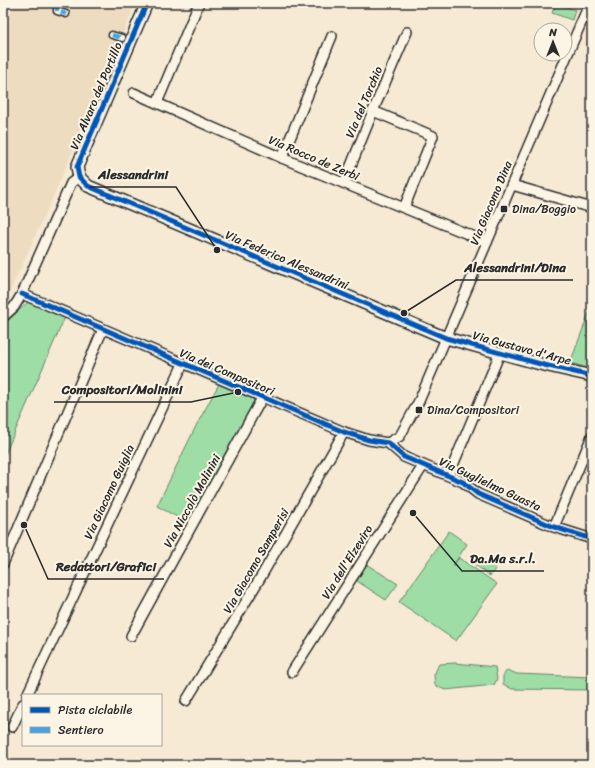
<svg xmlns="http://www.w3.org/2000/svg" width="595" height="768" font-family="Sriracha,sans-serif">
  <rect width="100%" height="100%" fill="#f6ead4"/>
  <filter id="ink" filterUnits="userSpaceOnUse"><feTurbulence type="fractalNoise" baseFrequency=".025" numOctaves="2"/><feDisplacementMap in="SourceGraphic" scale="8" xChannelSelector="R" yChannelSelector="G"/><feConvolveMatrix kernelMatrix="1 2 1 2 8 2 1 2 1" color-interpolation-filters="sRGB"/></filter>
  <g filter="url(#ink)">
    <polygon fill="#eedcc0" points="15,3 132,3 132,12 53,197 3,307 3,30"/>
    <g fill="#9edda6" stroke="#648468">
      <polygon points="556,3 575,10 572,20 552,13"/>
      <polygon points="28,302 65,317 3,459 3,325"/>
      <polygon points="592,305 592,369 570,363"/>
      <polygon points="219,384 254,398 254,405 188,523 157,506 196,426"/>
      <polygon points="449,531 467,544 452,567 459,558 497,584 456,641 399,602"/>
      <polygon points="479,556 496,568 490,576 474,564"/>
      <polygon points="366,564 398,584 386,600 357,581"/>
      <polygon points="455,663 495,667 497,679 494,685 445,690 435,685 434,675 439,664"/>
      <polygon points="507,670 517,674 592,677 592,690 512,689 503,684 503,676"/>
    </g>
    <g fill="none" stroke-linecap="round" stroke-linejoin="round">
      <g stroke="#2b2b2b" stroke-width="9">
        <g id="pedestrian">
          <polyline points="57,3 57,11 66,14"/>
          <polyline points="112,35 122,38"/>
        </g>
      </g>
      <g stroke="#2b2b2b" stroke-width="12">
        <g id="minor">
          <polyline points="134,93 282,158 487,242"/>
          <polyline points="157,103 199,3"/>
          <polyline points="373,111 433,136 404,208"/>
          <polyline points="282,158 332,36"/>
          <polyline points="344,183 373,111 407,32"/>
          <polyline points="512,185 592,208"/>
          <polyline points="22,294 344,432 369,440 388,443 404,457 463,482 478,494 554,527 592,539"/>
          <polyline points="3,317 14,307 22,294 71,183 79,177"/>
          <polyline points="388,443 400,436 419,401 587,9"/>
          <polyline points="451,470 500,353"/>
          <polyline points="554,527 592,436"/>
          <polyline points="3,564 103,329"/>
          <polyline points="131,636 262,398"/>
          <polyline points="292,672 423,466"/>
          <polyline points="27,695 183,364"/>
          <polyline points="186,701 262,575 344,432"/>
          <polyline points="12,727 23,704"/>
        </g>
      </g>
      <g stroke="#2b2b2b" stroke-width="14">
        <polyline id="tertiary" points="147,3 77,167 79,177 88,186 446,338 544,365 592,376"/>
      </g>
      <use href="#pedestrian" stroke="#fcf5e5" stroke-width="6"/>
      <use href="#minor" stroke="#fcf5e5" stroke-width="9"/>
      <use href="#tertiary" stroke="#fcf5e5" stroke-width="11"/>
      <g stroke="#3ea3eb" stroke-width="4" stroke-dasharray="8 4" stroke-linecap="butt">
        <polyline points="57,3 57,11 66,14"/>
        <polyline points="112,35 122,38"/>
      </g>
      <g stroke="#fcf5e5" stroke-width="8">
        <g id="cycleway">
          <polyline points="147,3 77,167 79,177 88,186 446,338 544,365 592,376"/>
          <polyline points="22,294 344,432 369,440 388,443 404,457 463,482 478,494 554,527 592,539"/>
        </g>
      </g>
      <use href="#cycleway" stroke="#0057b8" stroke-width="5"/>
    </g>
  </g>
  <g fill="#2b2b2b" stroke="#fcf5e5" stroke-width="1.5">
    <rect x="500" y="205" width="8" height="8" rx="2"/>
    <rect x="415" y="406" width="8" height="8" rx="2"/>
  </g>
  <g text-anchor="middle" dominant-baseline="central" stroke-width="4" stroke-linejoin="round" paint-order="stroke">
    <g font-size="12" fill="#2b2b2b" stroke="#fcf5e5">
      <text transform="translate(96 96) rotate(-67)">Via Alvaro del Portillo</text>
      <text transform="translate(364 102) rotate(-67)">Via del Torchio</text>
      <text transform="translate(314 158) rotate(23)">Via Rocco de Zerbi</text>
      <text transform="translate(491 203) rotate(-67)">Via Giacomo Dina</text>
      <text transform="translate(287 260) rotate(23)">Via Federico Alessandrini</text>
      <text transform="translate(522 348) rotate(15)">Via Gustavo d'Arpe</text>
      <text transform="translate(227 372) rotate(23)">Via dei Compositori</text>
      <text transform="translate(490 484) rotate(25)">Via Guglielmo Guasta</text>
      <text transform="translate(109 492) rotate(-65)">Via Giacomo Guiglia</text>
      <text transform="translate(192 501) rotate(-61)">Via Niccolò Molinini</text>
      <text transform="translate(256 561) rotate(-60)">Via Giacomo Samperisi</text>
      <text transform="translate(347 562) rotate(-58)">Via dell'Elzeviro</text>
    </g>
    <g font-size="12" fill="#2b2b2b" stroke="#fcf5e5" text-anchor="start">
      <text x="512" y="209">Dina/Boggio</text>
      <text x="427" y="410">Dina/Compositori</text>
    </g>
  </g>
  <path fill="none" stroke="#2b2b2b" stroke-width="1.5" d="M217 250L176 187H90M404 313L456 280H573M238 392L191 402H54M413 513L462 571H544M24 525L48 579H164"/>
  <g fill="#2b2b2b" stroke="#fcf5e5" stroke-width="1.5">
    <circle cx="217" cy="250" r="4"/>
    <circle cx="404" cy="313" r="4"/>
    <circle cx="238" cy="392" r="4"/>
    <circle cx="413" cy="513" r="4"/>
    <circle cx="24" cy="525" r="4"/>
  </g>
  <g font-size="13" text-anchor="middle" font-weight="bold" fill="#2b2b2b" stroke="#fcf5e5" stroke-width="4" stroke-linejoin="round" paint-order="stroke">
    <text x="133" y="179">Alessandrini</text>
    <text x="515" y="272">Alessandrini/Dina</text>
    <text x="122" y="394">Compositori/Molinini</text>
    <text x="503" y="563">Da.Ma s.r.l.</text>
    <text x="106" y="571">Redattori/Grafici</text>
  </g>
  <rect width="595" height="768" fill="none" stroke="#fcf5e5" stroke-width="16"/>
  <rect x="8" y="8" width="579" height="752" fill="none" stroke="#2b2b2b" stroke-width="1.5" filter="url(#ink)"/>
  <rect x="22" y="694" width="140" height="52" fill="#fcf5e5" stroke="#a8a49b"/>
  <rect x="30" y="707" width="20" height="6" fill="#0057b8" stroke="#a8a49b"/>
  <text x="58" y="714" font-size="12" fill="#2b2b2b">Pista ciclabile</text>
  <rect x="30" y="727" width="20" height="6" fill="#3ea3eb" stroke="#a8a49b"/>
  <text x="58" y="734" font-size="12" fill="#2b2b2b">Sentiero</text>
  <g transform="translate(553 42)"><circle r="19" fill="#fcf5e5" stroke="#a8a49b"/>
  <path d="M0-3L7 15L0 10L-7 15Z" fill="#2b2b2b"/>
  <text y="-6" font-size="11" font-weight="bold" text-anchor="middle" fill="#2b2b2b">N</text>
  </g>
</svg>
